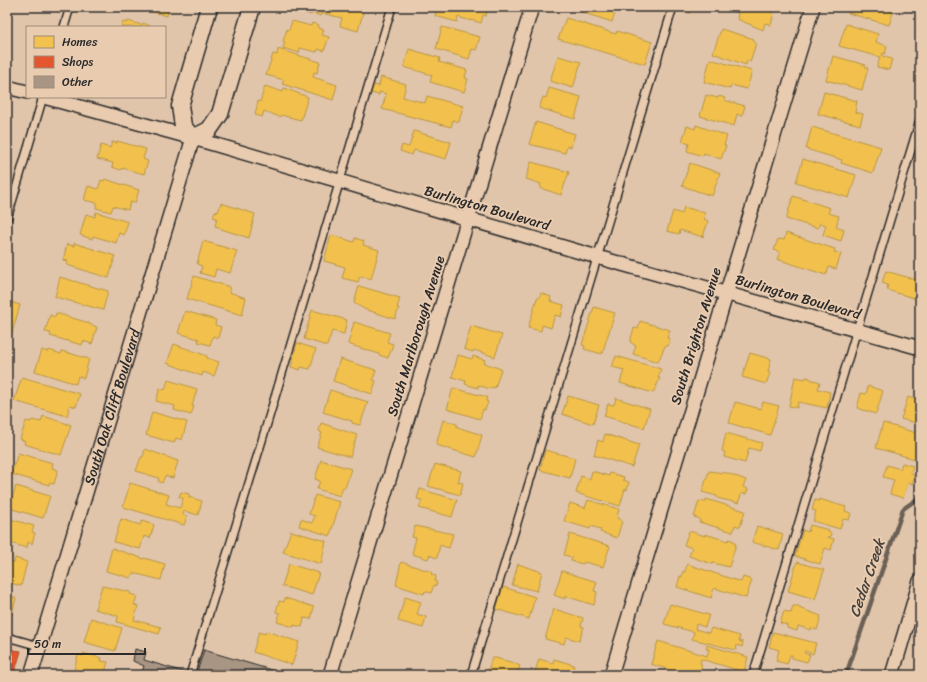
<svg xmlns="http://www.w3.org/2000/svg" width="927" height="682" font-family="Sriracha,sans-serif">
  <rect width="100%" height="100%" fill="#e1c5aa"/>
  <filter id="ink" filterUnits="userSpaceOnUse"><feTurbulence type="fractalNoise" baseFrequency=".025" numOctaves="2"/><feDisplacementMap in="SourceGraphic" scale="8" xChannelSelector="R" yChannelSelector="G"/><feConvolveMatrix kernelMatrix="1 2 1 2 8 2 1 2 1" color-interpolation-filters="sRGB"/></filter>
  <g filter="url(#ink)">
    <g fill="#f2c14e" stroke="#b69444">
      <polygon points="136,7 170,7 167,16"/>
      <polygon points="290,7 351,7 351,9 363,13 358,31 340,26 342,18 321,13 321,16 312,13 311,15"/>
      <polygon points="438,7 488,7 486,16 483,15 481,23 471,20 471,21 458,17 457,22 435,16"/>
      <polygon points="570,7 617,7 612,22 569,8"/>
      <polygon points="676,7 692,7 690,13 676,9"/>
      <polygon points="737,7 770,7 769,11 774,13 771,25 765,23 763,30 737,19 738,13 735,12"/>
      <polygon points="850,7 892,7 891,12 893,13 889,25 848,13"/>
      <polygon points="566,18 616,34 617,31 652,42 645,64 558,39"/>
      <polygon points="128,21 142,25 143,23 153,27 121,27 123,22 127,23"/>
      <polygon points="292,21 311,26 312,23 319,25 318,28 324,30 322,35 329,37 324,51 318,49 317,52 300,48 299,53 283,48 285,42 283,41 287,29 289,30"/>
      <polygon points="846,24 878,34 876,42 887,46 885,54 883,53 882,56 892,59 889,70 877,67 880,57 839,46"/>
      <polygon points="442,27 480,37 476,50 472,49 469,59 436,49"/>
      <polygon points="721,29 754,39 753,42 756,43 750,62 747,60 746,65 713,53"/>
      <polygon points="278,49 320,62 317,73 314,72 313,77 337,85 333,100 282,84 284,80 266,75 273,54 277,55"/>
      <polygon points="409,49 440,58 439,62 467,70 465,78 468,79 464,92 430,82 432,75 404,67"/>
      <polygon points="558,56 581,62 573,88 550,81"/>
      <polygon points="833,56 866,65 865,67 868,68 862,90 826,80"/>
      <polygon points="710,59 752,71 747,89 731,85 730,89 704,82"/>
      <polygon points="381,77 406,84 403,97 425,103 427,96 463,106 459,122 453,120 451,127 382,109 386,94 379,92 379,95 371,93 373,85 379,86"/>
      <polygon points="265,86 283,92 284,88 308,97 301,120 281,115 280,117 264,111 262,117 255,115 258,101 260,102"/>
      <polygon points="549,88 581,97 575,119 539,108 543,97 546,98"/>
      <polygon points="824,92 857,101 855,112 863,114 860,125 818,114"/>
      <polygon points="706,95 718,98 719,96 725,98 724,100 745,106 742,116 737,114 734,126 700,116"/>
      <polygon points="536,122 575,134 571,147 567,146 565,153 529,144"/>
      <polygon points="696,125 727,136 724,145 726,146 721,159 704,153 703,156 687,151 689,144 682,141 687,126 695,129"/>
      <polygon points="812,127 881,147 873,173 841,163 842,160 806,149"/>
      <polygon points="414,131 451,142 446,159 414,150 412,155 400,151 402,145 409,147"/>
      <polygon points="117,141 146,149 143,159 148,161 144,174 122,168 121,170 112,167 113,163 97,159 101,145 110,148 112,142 117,143"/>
      <polygon points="803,159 856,175 849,198 796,182"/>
      <polygon points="531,162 569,172 561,195 540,188 541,184 526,179"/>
      <polygon points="690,163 720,173 712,196 682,186"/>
      <polygon points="105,179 139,190 135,203 130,202 128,210 113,206 111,212 96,208 97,203 84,200 88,186 98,189 101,180 104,181"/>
      <polygon points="793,196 830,208 828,213 839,216 836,227 844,230 841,241 823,235 826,225 820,223 818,228 786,219"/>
      <polygon points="221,203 255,214 249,238 218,228 219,227 215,226 217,218 213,217 215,211 218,212"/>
      <polygon points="684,207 705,213 704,219 708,221 703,237 680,230 679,234 667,231 673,211 682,214"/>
      <polygon points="96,212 128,222 124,235 119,233 116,243 93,236 92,239 80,235 86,214 95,217"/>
      <polygon points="786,233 835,249 834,252 841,254 836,269 829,267 826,275 777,259 780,252 774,250 778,239 784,240"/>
      <polygon points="331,235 354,242 355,238 364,241 363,245 379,250 371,279 360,276 358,282 342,278 345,267 324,261"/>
      <polygon points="203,241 237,251 230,273 216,269 214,277 200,273 202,266 197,264"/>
      <polygon points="74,243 115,256 109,278 67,265 68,261 63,260 67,244 74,246"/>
      <polygon points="886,271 920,281 920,289 917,299 887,290 888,285 882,283"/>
      <polygon points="194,276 230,287 229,292 246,298 242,315 187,299"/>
      <polygon points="60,277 108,291 103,310 55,297"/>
      <polygon points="359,286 400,298 397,308 399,308 395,319 364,309 354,303"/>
      <polygon points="541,293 551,297 550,301 564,305 561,317 555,315 551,328 542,325 541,331 528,328 537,298 539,298"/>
      <polygon points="7,301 20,305 12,333 7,332"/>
      <polygon points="594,307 615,313 602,354 584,349 585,346 582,345"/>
      <polygon points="312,310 347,320 344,334 332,331 327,346 304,339"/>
      <polygon points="185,311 216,320 215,325 221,327 218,338 213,336 210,345 198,342 199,339 178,333"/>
      <polygon points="56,313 89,323 89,324 97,327 92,344 83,341 82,345 50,336 51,333 45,332 50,315 55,317"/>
      <polygon points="640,321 670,330 667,338 670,339 668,346 665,346 658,362 633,354 636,346 630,342 634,328 638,329"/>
      <polygon points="354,322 390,333 387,342 393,344 389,356 388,356 388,358 379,355 379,354 348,344"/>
      <polygon points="471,326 502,335 495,357 474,350 473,352 464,349"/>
      <polygon points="297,343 316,349 310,369 301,367 300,370 291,367"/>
      <polygon points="174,344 207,356 207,358 219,362 214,376 203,372 202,376 167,363"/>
      <polygon points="42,350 48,352 49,350 61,354 62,351 89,359 84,378 78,376 76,384 35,371"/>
      <polygon points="750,353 771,359 768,372 770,373 766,384 742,377"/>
      <polygon points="458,355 472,359 473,356 485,360 484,363 501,369 495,388 491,387 490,389 478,385 478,388 465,384 466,381 452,377"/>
      <polygon points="616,356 661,369 658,378 660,378 653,393 620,383 624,370 612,367"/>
      <polygon points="340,359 376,370 373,380 376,381 372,394 333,381"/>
      <polygon points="22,377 80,394 76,407 70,405 67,416 14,401"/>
      <polygon points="795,377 805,379 806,377 810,378 810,379 820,382 818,389 830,392 827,408 798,402 797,408 789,406"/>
      <polygon points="168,380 197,389 192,406 194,406 191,415 174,410 175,406 156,401 160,388 165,390"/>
      <polygon points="868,386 883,391 876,414 857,408 861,393 866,394"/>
      <polygon points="453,388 487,397 486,401 488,402 485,410 483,409 480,419 447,409"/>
      <polygon points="330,390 368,402 360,425 352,423 352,421 323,412"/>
      <polygon points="568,396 599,405 593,424 562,414"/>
      <polygon points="908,397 920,401 920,424 901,419"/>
      <polygon points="616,398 650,409 644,428 604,416 608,404 614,405"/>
      <polygon points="735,402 761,409 763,402 779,406 770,435 729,423"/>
      <polygon points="152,412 187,422 182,440 176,438 174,443 146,435"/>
      <polygon points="43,416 71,425 61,455 24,444 25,441 20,439 26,421 31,422 32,420 41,422"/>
      <polygon points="443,420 457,424 457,427 482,435 476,457 436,445"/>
      <polygon points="321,423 357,435 350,457 317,447 322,433 319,431"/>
      <polygon points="883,423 920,434 917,443 919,444 915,459 876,448"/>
      <polygon points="726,433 762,443 760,451 749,448 745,463 724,457 725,452 722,451"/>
      <polygon points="605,434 639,445 632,467 594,455 598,440 603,442"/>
      <polygon points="145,449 178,461 173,478 165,476 162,483 158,481 159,478 136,471 141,457 143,457"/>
      <polygon points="545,450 575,458 570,478 540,470"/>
      <polygon points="18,453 53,463 52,468 58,470 54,484 49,483 49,485 11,474"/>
      <polygon points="321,460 351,469 345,488 343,487 340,496 317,489 320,481 315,479"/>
      <polygon points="902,463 913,466 911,473 914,475 912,484 908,483 903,498 890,494 894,480 883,477 887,465 900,469"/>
      <polygon points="435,464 461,471 458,482 463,483 460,495 428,486"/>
      <polygon points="592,471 609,476 610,473 624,477 623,480 629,482 627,490 625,489 620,506 576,493 581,476 590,479"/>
      <polygon points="709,471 724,473 724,472 746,480 743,487 748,489 746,494 742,493 738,503 717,498 717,496 702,492"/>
      <polygon points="130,483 169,495 166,504 180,508 183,498 179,497 181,492 189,494 189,497 202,501 198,515 184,511 183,515 187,516 184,525 123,507"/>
      <polygon points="16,486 50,496 43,518 9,508"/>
      <polygon points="420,489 457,500 452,517 419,508 422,500 417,499"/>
      <polygon points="315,495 340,502 330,536 299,526 301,519 312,523 315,516 309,514"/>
      <polygon points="706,499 745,511 740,527 735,525 733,532 699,522 700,519 694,517 699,501 705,502"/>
      <polygon points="819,499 846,507 845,511 851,513 849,520 843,519 840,529 813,521 816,511 812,510 815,500 819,501"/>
      <polygon points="588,500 619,509 617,518 622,521 617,538 600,532 601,529 590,526 590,529 564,521 570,503 585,508"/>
      <polygon points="7,518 34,526 32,532 35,533 32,544 28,542 27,548 7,542"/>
      <polygon points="121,519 140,525 142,521 154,525 150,538 144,536 140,549 114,542"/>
      <polygon points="810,525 829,530 828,532 831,533 830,537 827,537 834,539 831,550 825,548 820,564 795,556 803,530 808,532"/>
      <polygon points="415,526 453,534 449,548 440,545 437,558 429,555 428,559 412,554 416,538 412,537"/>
      <polygon points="757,526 783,534 779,550 752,542"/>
      <polygon points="291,531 326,541 321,564 283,552"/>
      <polygon points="689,531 705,536 705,534 728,541 729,539 734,541 734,543 736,544 729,567 713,563 712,564 689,556 692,548 684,545"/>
      <polygon points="570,534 610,546 603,567 584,562 583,564 571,561 572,557 564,555"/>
      <polygon points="112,548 144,559 144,558 165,564 161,580 133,573 131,578 106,571"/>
      <polygon points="7,556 12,557 10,561 14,563 15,558 27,562 21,586 7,582"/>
      <polygon points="401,562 432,572 431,574 436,576 435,582 437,583 436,586 434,585 431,593 425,591 424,594 396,585"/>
      <polygon points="797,562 824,570 815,599 788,591"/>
      <polygon points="289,564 319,573 312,595 282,586"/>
      <polygon points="518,564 542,572 537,591 512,585"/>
      <polygon points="687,564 741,582 743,577 752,580 746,598 714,588 711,598 677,587 680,576 682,577 683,571 685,572"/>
      <polygon points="562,571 597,582 594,591 597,592 594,605 565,596 565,599 554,595"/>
      <polygon points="102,586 130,592 130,594 137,596 134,605 138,606 134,620 161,627 159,634 117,622 118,616 95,609"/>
      <polygon points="503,587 535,597 529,619 496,609"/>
      <polygon points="7,595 16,598 11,618 7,616"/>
      <polygon points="405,597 421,602 417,614 426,617 423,628 398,621"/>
      <polygon points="285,598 314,607 311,619 303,618 304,619 302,627 294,625 294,627 277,622 280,613 276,612 279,601 284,602"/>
      <polygon points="670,604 709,615 705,627 696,624 695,629 709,633 711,628 740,636 739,641 743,642 742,647 737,645 736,650 692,639 694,632 664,624"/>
      <polygon points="793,606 799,606 799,608 821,616 817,630 811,628 811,630 798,626 797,631 787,628 787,625 780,623 784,611 791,613"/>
      <polygon points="554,609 583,618 581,626 584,627 579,641 566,637 564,644 545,639"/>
      <polygon points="91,618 122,628 115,651 84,642"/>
      <polygon points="266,631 299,642 292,665 253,652 259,632 265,634"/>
      <polygon points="773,632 816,643 813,654 805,651 804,653 810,655 807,662 792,658 792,655 790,655 787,664 776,661 779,650 769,647"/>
      <polygon points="658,641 707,656 709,649 706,649 707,645 748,657 744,672 701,659 700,663 702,664 700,671 696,669 695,675 686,675 651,664"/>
      <polygon points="83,653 102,658 101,661 108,662 104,675 73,674 78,655 83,656"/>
      <polygon points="492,657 514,663 520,666 517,675 487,675"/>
      <polygon points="539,659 553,663 554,659 574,665 573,671 577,673 577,675 534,675"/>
    </g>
    <polygon fill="#e4572e" stroke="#ac4a2d" points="7,649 21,651 14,675 7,675"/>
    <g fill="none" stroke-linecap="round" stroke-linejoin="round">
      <polyline stroke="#6a6057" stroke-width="4.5" points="846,675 903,509 920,497"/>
    </g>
    <g fill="#a99583" stroke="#2b2b2b">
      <polygon points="135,649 146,652 144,660 184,672 183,675 141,675 144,666 133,661"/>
      <polygon points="204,650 288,675 196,675"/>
    </g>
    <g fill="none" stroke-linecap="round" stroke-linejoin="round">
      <g stroke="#2b2b2b" stroke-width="10">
        <g id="service">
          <polyline points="64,27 70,7"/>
          <polyline points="7,219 43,97"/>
          <polyline points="7,637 39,646"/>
          <polyline points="190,675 257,457 392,7"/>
          <polyline points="471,675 673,7"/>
          <polyline points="753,675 920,120"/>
        </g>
      </g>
      <g stroke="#2b2b2b" stroke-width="16">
        <g id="minor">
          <polyline points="7,87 27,92"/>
          <polyline points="44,97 193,138 597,257 920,348"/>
          <path id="s1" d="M31,675L193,138"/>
          <polyline points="330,675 532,7"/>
          <polyline points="611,675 813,7"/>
          <polyline points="892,675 920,581"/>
        </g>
      </g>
      <g stroke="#2b2b2b" stroke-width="19">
        <polyline id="tertiary" points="209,7 180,106 183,126 193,138 209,130 220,114 252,7"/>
      </g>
      <use href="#service" stroke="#e9cbaf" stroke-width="7"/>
      <use href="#minor" stroke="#e9cbaf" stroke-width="13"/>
      <use href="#tertiary" stroke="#e9cbaf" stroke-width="16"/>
    </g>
  </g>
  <g text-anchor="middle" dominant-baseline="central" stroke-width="4" stroke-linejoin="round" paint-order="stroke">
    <g font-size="14" fill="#2b2b2b" stroke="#e9cbaf">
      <text transform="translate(487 208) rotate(16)">Burlington Boulevard</text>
      <text transform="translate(798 297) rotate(16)">Burlington Boulevard</text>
      <text transform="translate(416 336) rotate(-73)">South Marlborough Avenue</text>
      <text transform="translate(696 336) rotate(-73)">South Brighton Avenue</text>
      <text stroke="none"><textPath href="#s1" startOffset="280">South Oak Cliff Boulevard</textPath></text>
    </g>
    <g font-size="15" font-style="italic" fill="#45413d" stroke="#e9cbaf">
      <text transform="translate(867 578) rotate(-71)">Cedar Creek</text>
    </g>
  </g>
  <rect width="927" height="682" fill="none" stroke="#e9cbaf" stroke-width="24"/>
  <rect x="12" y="12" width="903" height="658" fill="none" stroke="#2b2b2b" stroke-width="1.5" filter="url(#ink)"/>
  <rect x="26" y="26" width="140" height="72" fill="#e9cbaf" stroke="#9d8b7a"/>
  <rect x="34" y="36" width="20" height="12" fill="#f2c14e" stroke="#9d8b7a"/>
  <text x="62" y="46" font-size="12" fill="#2b2b2b">Homes</text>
  <rect x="34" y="56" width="20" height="12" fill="#e4572e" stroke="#9d8b7a"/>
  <text x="62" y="66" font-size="12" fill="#2b2b2b">Shops</text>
  <rect x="34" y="76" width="20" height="12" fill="#a99583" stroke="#9d8b7a"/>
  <text x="62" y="86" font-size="12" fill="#2b2b2b">Other</text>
  <path d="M28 648v6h117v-6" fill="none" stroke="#2b2b2b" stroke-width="2"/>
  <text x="34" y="648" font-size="12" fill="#2b2b2b" stroke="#e9cbaf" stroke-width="3" paint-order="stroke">50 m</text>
</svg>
